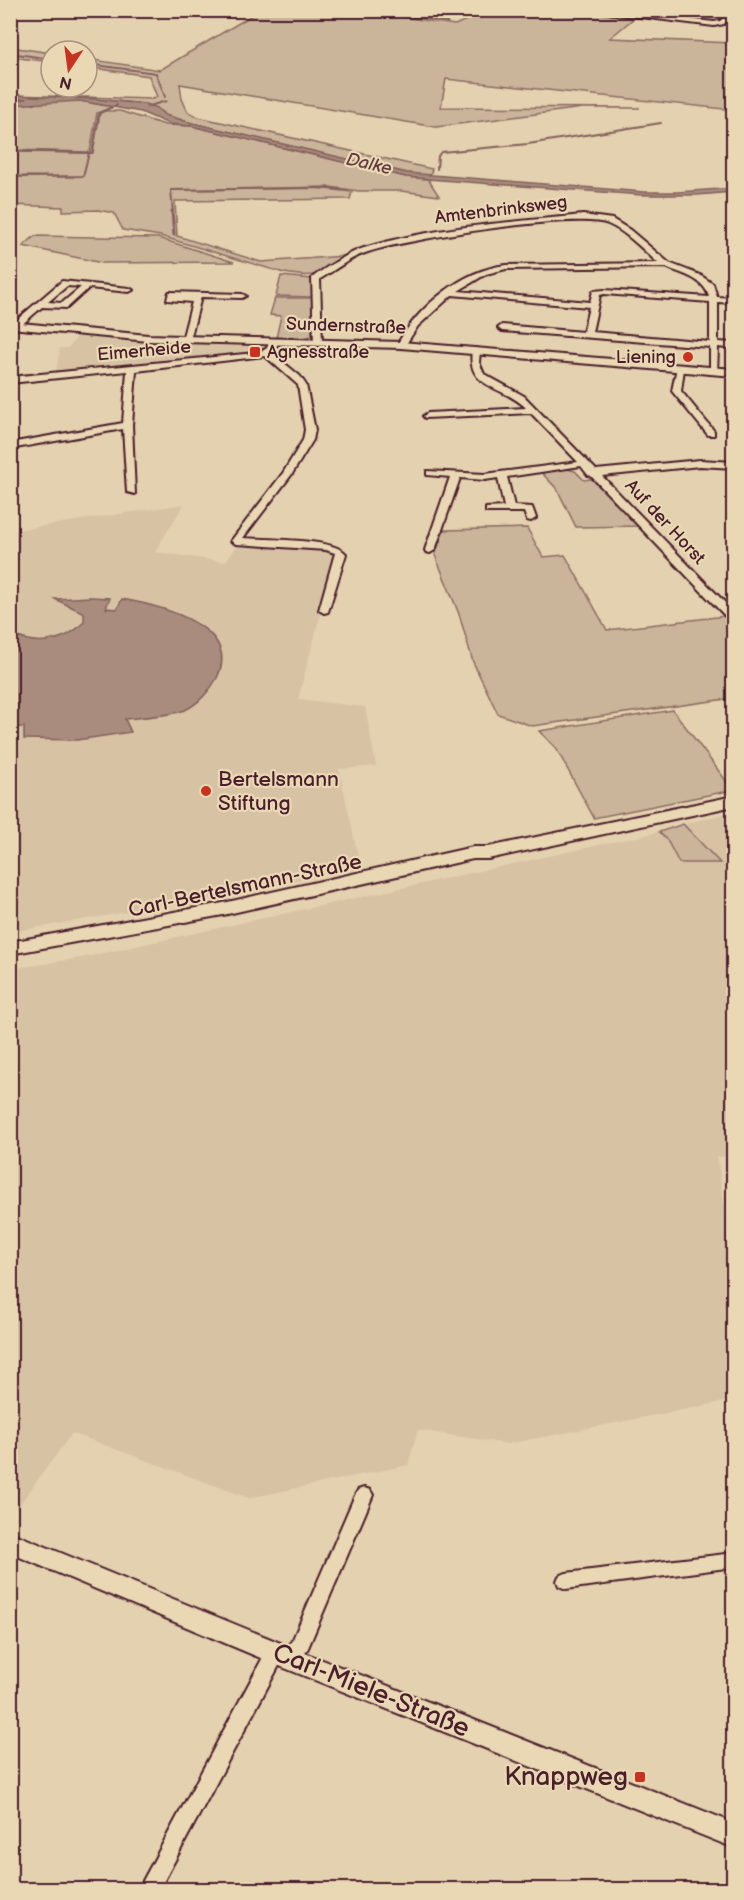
<svg xmlns="http://www.w3.org/2000/svg" width="744" height="1900" font-family="'Balsamiq Sans',sans-serif">
  <rect width="100%" height="100%" fill="#e4d1af"/>
  <filter id="ink" filterUnits="userSpaceOnUse"><feTurbulence type="fractalNoise" baseFrequency=".0167" numOctaves="2"/><feDisplacementMap in="SourceGraphic" scale="12" xChannelSelector="R" yChannelSelector="G"/><feConvolveMatrix kernelMatrix="1 2 1 2 8 2 1 2 1" color-interpolation-filters="sRGB"/></filter>
  <g filter="url(#ink)">
    <g fill="#d7c2a4">
      <polygon points="671,11 730,11 719,22 713,23 663,19"/>
      <polygon points="78,336 147,342 262,347 258,351 237,355 56,373 60,348 68,348"/>
      <polygon points="184,504 155,552 225,562 238,545 331,552 336,555 298,699 365,707 376,766 339,769 360,865 204,901 163,906 11,932 11,531"/>
      <polygon points="733,812 734,1156 717,1157 734,1269 733,1400 507,1444 418,1430 408,1465 249,1498 72,1433 11,1516 11,969 81,958 659,832 667,840 679,863 719,863 683,824"/>
    </g>
    <g fill="#cab49a" stroke="#8a6a62" stroke-width="1.5">
      <polygon points="579,10 634,18 610,38 733,43 733,110 446,79 441,107 640,108 583,108 436,127 180,84 182,99 188,112 198,117 432,169 430,176 407,173 192,123 165,115 157,108 145,104 94,99 11,95 153,99 157,97 149,76 87,67 87,59 160,70 259,11 363,11 455,25 487,11"/>
      <polygon points="10,47 51,53 51,62 11,57"/>
      <polygon points="61,101 80,101 113,107 97,113 90,152 11,150 11,105"/>
      <path d="M105,111H120L165,125L191,126L406,177L428,179L439,196L401,191H359L330,187L170,190L316,188L352,192L350,199L175,201L177,236L261,262L345,256C317,275 318,279 284,273L160,236L123,230L114,213L98,210L63,211V207L11,205V177H74L11,176V152L93,153L100,113Z"/>
      <polygon points="35,236 158,238 234,262 102,263 23,246"/>
      <polygon points="281,276 312,279 312,297 276,296"/>
      <polygon points="275,298 312,298 312,336 302,338 276,338 281,316 270,315"/>
      <polygon points="567,469 575,471 584,480 597,478 642,526 576,527 557,489 541,472"/>
      <polygon points="527,528 543,557 565,555 607,630 725,616 733,625 733,698 532,726 498,714 473,662 459,614 435,555 444,530"/>
      <polygon points="673,710 733,790 594,818 556,748 539,731"/>
      <polygon points="683,824 720,863 679,863 667,840 659,832"/>
    </g>
    <g fill="#a98c7d" stroke="#83605c" stroke-width="1.5">
      <polygon points="11,95 94,99 145,104 157,108 165,115 192,123 407,173 644,192 678,192 733,188 733,192 697,195 642,195 428,179 406,177 192,126 169,124 141,112 80,101 11,105 11,101 27,99 11,98"/>
      <path d="M90,597L110,598L106,608L117,609L122,599C156,605 243,625 217,678C210,691 198,704 185,710C170,716 142,717 125,719L131,732L77,740L24,739V727L11,728V633C34,648 66,642 84,622V613L55,599Z"/>
    </g>
    <g fill="none" stroke-linecap="round" stroke-linejoin="round">
      <g stroke="#83605c" stroke-width="2">
        <polyline points="372,10 447,22"/>
        <polyline points="10,53 51,59"/>
        <polyline points="87,64 156,73 165,97"/>
        <polyline points="146,107 166,101"/>
        <polyline points="10,151 92,153 99,113 117,105"/>
        <polyline points="437,169 438,156 441,152 528,144 661,123"/>
        <polyline points="10,177 83,176 89,153"/>
        <polyline points="173,213 171,190 316,188 349,190"/>
      </g>
      <polyline stroke="#83605c" stroke-width="3" points="172,211 174,235"/>
      <g stroke="#4a1f2b" stroke-width="4">
        <g id="minor">
          <polygon points="583,10 607,10 714,22 720,21 731,10 734,10 734,15 724,24 714,26"/>
          <path d="M583,215L612,219L630,230L669,263L700,275L713,284L717,297L734,298V303L718,302V342L734,343V349L718,347L717,373L710,371V347L502,331L498,328L502,325L583,332L589,307L452,295L418,326L404,347L397,345C418,307 462,270 506,265L658,263C643,250 627,232 608,224C579,211 402,240 368,252C351,257 335,270 320,279L322,343L318,346L314,343L312,278C323,269 350,252 364,248C431,227 512,222 583,215ZM665,267C682,274 704,278 709,297L604,290L593,291L590,302L458,291L486,274L506,269ZM604,294L710,302V342L592,332L600,295Z"/>
          <path d="M62,281L129,288L133,290L129,292L89,288L67,308L42,307L19,327H13V323ZM67,286L81,287L62,303L48,302Z"/>
          <polygon points="169,292 242,294 246,296 242,298 201,297 190,340 186,343 182,340 192,302 167,300"/>
          <path d="M272,340L279,342L272,353L300,376L306,385L315,430L313,440L292,474L243,538C264,540 335,538 346,554L328,612L324,613L319,610L335,553L326,550L236,544L231,541L283,473L303,440L305,430L298,385L265,356L136,371L132,425L135,494L127,492L123,429L10,449V443L123,423L127,371L10,383V377L255,353L266,349Z"/>
          <path d="M476,348L480,351L479,362L484,374L524,396L596,470L700,460L734,462V468L700,466L602,476L734,612V622L730,621L591,476L588,475L581,466L507,477L514,506L532,507L536,518L531,521L527,520L524,512H486V508L504,507L498,478L485,480L460,478L435,550L430,553L426,552L425,550L450,477L427,475V471L485,474L578,462L531,413L425,418L423,416L428,413L526,408C505,386 466,389 472,351Z"/>
          <polygon points="677,367 684,369 681,391 714,431 714,435 708,435 672,391"/>
          <polygon points="364,1488 370,1490 373,1495 308,1648 298,1665 291,1667 284,1665 282,1660 159,1890 138,1890 269,1646 276,1644 283,1646 285,1651 293,1639 355,1495 358,1490"/>
          <polygon points="734,1553 734,1567 566,1589 559,1586 557,1581 559,1576 566,1573"/>
        </g>
      </g>
      <g stroke="#4a1f2b" stroke-width="4">
        <g id="tertiary">
          <polygon points="10,322 148,335 401,342 734,369 734,376 401,348 148,341 10,328"/>
          <polygon points="10,1532 300,1651 734,1823 734,1848 282,1667 10,1553"/>
        </g>
      </g>
      <g stroke="#4a1f2b" stroke-width="4">
        <polygon id="secondary" points="734,796 734,806 488,859 473,859 223,915 10,954 10,942 223,903 473,847 488,847"/>
      </g>
      <use href="#minor" fill="#ead8b5" fill-rule="evenodd"/>
      <use href="#tertiary" fill="#ead8b5" fill-rule="evenodd"/>
      <use href="#secondary" fill="#ead8b5" fill-rule="evenodd"/>
    </g>
  </g>
  <g fill="#c8321e" stroke="#ead8b5" stroke-width="2">
    <rect x="249" y="346" width="12" height="12" rx="3"/>
    <circle cx="688" cy="357" r="6"/>
    <circle cx="206" cy="791" r="6"/>
    <rect x="634" y="1771" width="12" height="12" rx="3"/>
  </g>
  <g text-anchor="middle" dominant-baseline="central" stroke-width="4.5" stroke-linejoin="round" paint-order="stroke">
    <g font-size="18" font-style="italic" fill="#623a40" stroke="#ead8b5">
      <text transform="translate(369 164) rotate(13)">Dalke</text>
    </g>
    <g font-size="18" fill="#4a1f2b" stroke="#ead8b5">
      <text transform="translate(501 210) rotate(-7)">Amtenbrinksweg</text>
      <text transform="translate(346 326) rotate(2)">Sundernstraße</text>
      <text transform="translate(144 351) rotate(-5)">Eimerheide</text>
      <text transform="translate(665 522) rotate(47)">Auf der Horst</text>
    </g>
    <g font-size="18" fill="#4a1f2b" stroke="#ead8b5" text-anchor="start">
      <text x="267" y="352">Agnesstraße</text>
      <text x="676" y="357" text-anchor="end">Liening</text>
    </g>
    <g font-size="21" fill="#4a1f2b" stroke="#ead8b5" text-anchor="start">
      <text x="218" y="779">Bertelsmann<tspan x="218" dy="24">Stiftung</tspan></text>
    </g>
    <g font-size="21" fill="#4a1f2b" stroke="#ead8b5">
      <text transform="translate(245 886) rotate(-12)">Carl-Bertelsmann-Straße</text>
    </g>
    <g font-size="26" fill="#4a1f2b" stroke="#ead8b5">
      <text transform="translate(371 1691) rotate(22)">Carl-Miele-Straße</text>
    </g>
    <g font-size="26" fill="#4a1f2b" stroke="#ead8b5" text-anchor="end">
      <text x="628" y="1777">Knappweg</text>
    </g>
  </g>
  <rect width="744" height="1900" fill="none" stroke="#ead8b5" stroke-width="36"/>
  <rect x="18" y="18" width="708" height="1864" fill="none" stroke="#4a1f2b" stroke-width="2" filter="url(#ink)"/>
  <g transform="translate(69 69) rotate(193)"><circle r="28" fill="#ead8b5" stroke="#aa8e7e" stroke-width="1.5"/>
  <path d="M0-4.5L10 22L0 15L-10 22Z" fill="#c8321e"/>
  <text y="-9" font-size="16" font-weight="bold" text-anchor="middle" fill="#4a1f2b">N</text>
  </g>
</svg>
